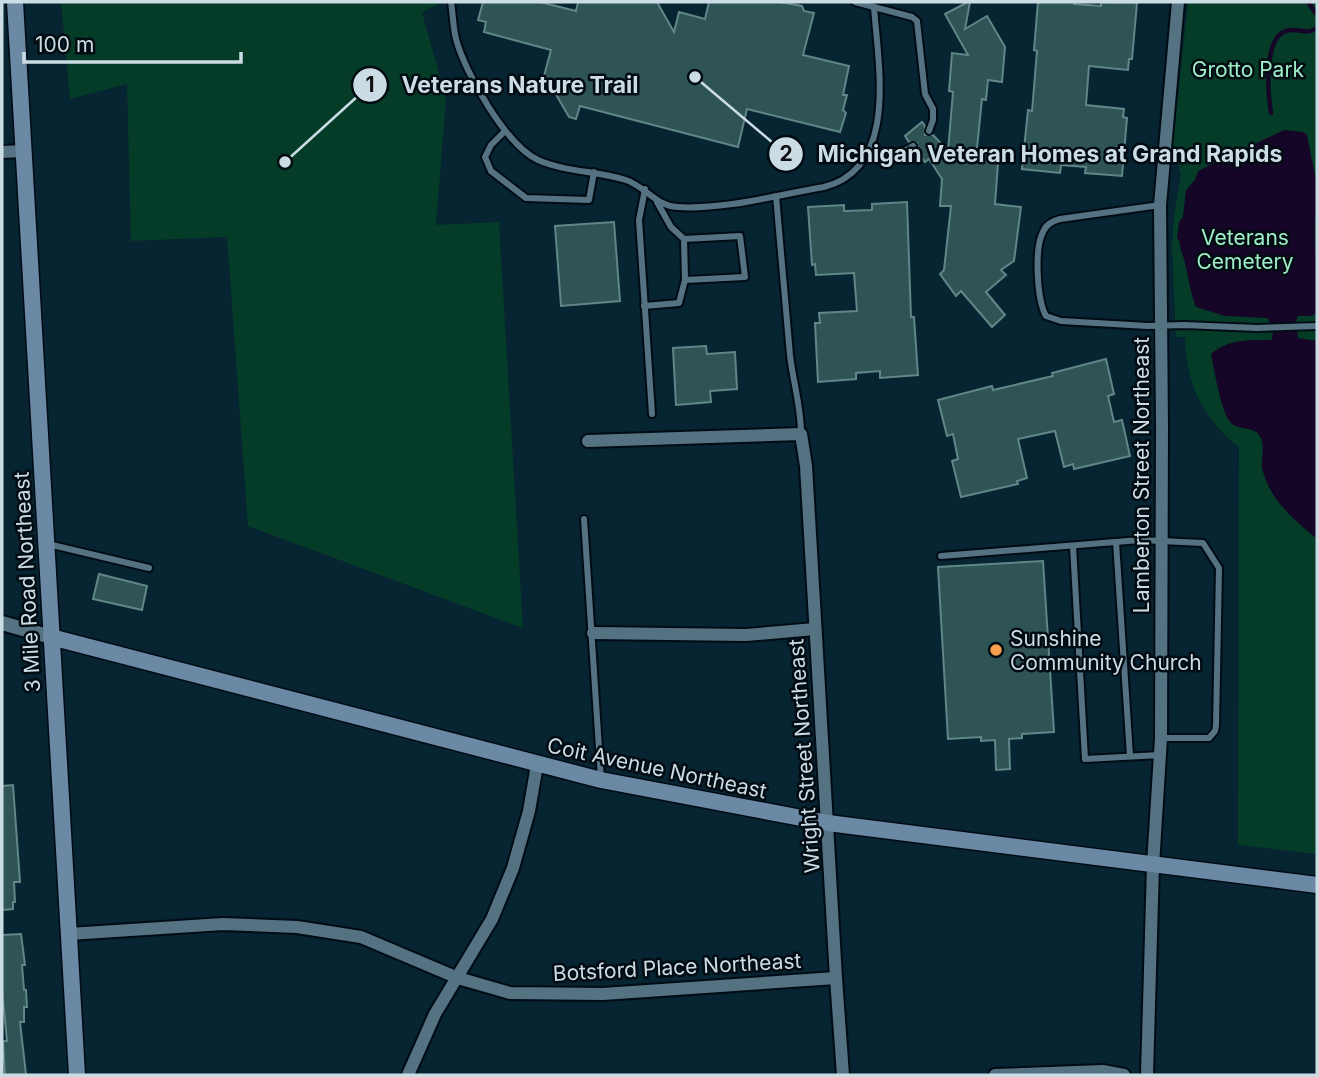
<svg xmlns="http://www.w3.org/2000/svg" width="1319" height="1077" font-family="Inter,sans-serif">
  <rect width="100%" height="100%" fill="#062431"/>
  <g fill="#043c28">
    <polygon points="61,2 443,2 422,12 446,99 436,225 499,222 523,628 248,526 227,237 131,241 127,84 70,99"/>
    <path d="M1188,2H1317V854L1238,845L1239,447C1202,418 1186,384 1185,337H1176L1172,248L1174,216L1181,175L1173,144Z"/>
  </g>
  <path fill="#150628" d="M1284,130L1303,132L1307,135L1317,185L1315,230L1317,313L1312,316H1298L1296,321L1298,338L1317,341V539C1294,520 1272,502 1263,472C1259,460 1267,446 1259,435C1253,426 1238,431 1230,422C1221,411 1214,369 1211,354C1228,339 1249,340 1271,340C1275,334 1271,323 1267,318L1225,316L1196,307C1189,290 1188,270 1182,253C1179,247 1182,244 1177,238L1179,222L1183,217L1186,190L1195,180L1198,171Z"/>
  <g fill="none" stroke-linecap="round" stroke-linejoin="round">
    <g stroke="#150628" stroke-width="4.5">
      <polyline points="1308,2 1317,15"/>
      <path d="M1271,113C1268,95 1263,38 1286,31C1298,27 1307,36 1317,28"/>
    </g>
  </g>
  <g fill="#2f5455" stroke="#608687" stroke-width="2">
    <polygon points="483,2 540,2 576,11 578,2 657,2 674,32 679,12 705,19 709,2 780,2 802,6 804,11 814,13 803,55 849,66 843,95 847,95 843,110 846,113 840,132 747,109 738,147 580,106 576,119 569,117 554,91 541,87 551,50 484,32 486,22 478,20"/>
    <polygon points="968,2 970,2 965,29 987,16 1005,47 1002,82 988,80 986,100 982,99 977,148 999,150 995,204 1021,207 1014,261 1001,270 1006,275 986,292 1005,315 992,327 961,291 956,296 940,274 944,270 951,206 940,206 942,179 929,159 925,162 916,151 917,143 909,142 905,136 922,122 925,126 925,135 933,135 948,151 953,92 949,91 952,53 968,55 945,14"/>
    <polygon points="1038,2 1074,2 1074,4 1101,6 1101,2 1137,3 1132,59 1129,59 1128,70 1089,66 1086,105 1124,109 1123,117 1127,118 1122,176 1085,173 1086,167 1061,165 1060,173 1022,169 1028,110 1032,111 1037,51 1034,50"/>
    <polygon points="907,202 911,317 914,317 918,375 880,378 880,371 856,373 856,379 818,382 815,323 820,323 819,313 857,311 854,273 816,275 815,264 812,265 808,207 844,205 844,211 872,210 872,204"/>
    <polygon points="614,222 620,301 561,306 555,226"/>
    <polygon points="706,346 707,354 735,352 737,389 710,391 711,402 676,405 673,348"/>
    <polygon points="1106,359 1114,394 1108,396 1114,422 1122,420 1130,456 1074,469 1073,464 1064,467 1055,431 1018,439 1027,478 1017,481 1018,484 961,497 952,461 958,459 953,434 947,436 938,400 992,386 993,390 1053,376 1052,373"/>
    <polygon points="1043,561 1054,732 1022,734 1022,738 1009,739 1010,769 996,770 995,740 981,741 981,737 948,739 938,567"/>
    <polygon points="99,574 147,586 142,610 93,599"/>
    <polygon points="13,785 20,882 14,882 15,902 13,902 13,909 2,910 2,786"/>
    <polygon points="21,934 25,965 22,965 24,990 26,990 27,1007 24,1007 24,1022 20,1022 26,1075 5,1075 3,1041 7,1041 2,990 2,935"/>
  </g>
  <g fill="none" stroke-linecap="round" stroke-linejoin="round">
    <g stroke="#000c15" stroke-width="10">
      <g id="service">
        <path d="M451,2C453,14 453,27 456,39C465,73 506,145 538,160C565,172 598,171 626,180C646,187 656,206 677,207C725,210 776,195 824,187C899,168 878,65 874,7"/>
        <polyline points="855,2 912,17 917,21 925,94 933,109 933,120 929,131"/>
        <polyline points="504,132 491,145 485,157 491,171 526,198 589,200 594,172"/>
        <path d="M870,151C886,153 899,156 913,146"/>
        <polyline points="645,189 639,220 652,414"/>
        <path d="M776,196L790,355C793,382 801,406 801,434"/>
        <polyline points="657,202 671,227 684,239 740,236 745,277 685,280"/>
        <path d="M1160,205L1060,219C1052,221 1046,224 1043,232C1034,249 1037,300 1046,316L1061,321L1148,326L1184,325L1257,328L1317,326"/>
        <polyline points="644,306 679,303 685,280 684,239"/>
        <polyline points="584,519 601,779"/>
        <polyline points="1116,542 1130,756"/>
        <polyline points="48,544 149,568"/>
        <polyline points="1073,546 1085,759 1160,755"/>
        <polyline points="941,556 1140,540 1203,543 1219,568 1216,726 1215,731 1209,738 1162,738"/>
      </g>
    </g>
    <g stroke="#000c15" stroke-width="16">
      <g id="minor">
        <polyline points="2,152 24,151"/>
        <polyline points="588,441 801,434 806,466 836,978 843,1075"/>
        <polyline points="593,633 746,635 815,629"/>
        <polyline points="69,934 223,924 297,927 361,937 458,978 510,993 603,994 836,978"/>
        <polyline points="408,1075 435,1014 492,919 513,868 529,811 537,765"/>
        <polyline points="995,1075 1103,1071 1124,1075"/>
        <polyline points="1147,1075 1153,865 1161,738 1162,426 1160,205 1178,2"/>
      </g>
    </g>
    <g stroke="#000c15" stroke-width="18">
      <polyline id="tertiary" points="2,623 51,637"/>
    </g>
    <g stroke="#000c15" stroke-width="19">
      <g id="secondary">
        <polyline points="15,2 77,1075"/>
        <polyline points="51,637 601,780 828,823 1317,885"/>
      </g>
    </g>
    <use href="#service" stroke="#547282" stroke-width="6"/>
    <use href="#minor" stroke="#547282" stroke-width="12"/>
    <use href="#tertiary" stroke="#547282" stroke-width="14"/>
    <use href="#secondary" stroke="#6b88a4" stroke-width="16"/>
  </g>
  <circle fill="#fa9f4e" stroke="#020b11" stroke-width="2.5" cx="996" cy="650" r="7"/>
  <g text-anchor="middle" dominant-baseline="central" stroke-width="5" stroke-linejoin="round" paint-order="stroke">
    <g font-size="21" fill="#9eefc8" stroke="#020b11">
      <text x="1248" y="69">Grotto Park</text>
      <text x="1245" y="237">Veterans<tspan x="1245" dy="24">Cemetery</tspan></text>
    </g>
    <g font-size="21" fill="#ccdce5" stroke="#020b11">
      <text transform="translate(1141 475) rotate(-90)">Lamberton Street Northeast</text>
      <text transform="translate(27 582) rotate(-93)">3 Mile Road Northeast</text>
      <text transform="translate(804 756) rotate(-94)">Wright Street Northeast</text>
      <text transform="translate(657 768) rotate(12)">Coit Avenue Northeast</text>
      <text transform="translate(677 967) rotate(-3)">Botsford Place Northeast</text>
    </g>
    <g font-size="21" fill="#ccdce5" stroke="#020b11" text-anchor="start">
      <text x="1010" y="638">Sunshine<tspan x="1010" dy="24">Community Church</tspan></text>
    </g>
  </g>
  <path fill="none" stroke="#ccdce5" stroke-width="2.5" d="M285 162L370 85M695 77L786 154"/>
  <g fill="#ccdce5" stroke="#020b11" stroke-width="2.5">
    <circle cx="285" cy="162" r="7"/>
    <circle cx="695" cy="77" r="7"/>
    <circle cx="370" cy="85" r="18"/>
    <circle cx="786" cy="154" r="18"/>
  </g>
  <g font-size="21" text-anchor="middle" font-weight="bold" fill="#111">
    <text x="370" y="92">1</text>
    <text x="786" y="161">2</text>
  </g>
  <g font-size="23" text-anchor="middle" font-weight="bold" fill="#ccdce5" stroke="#020b11" stroke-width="5" stroke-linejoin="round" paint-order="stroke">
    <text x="520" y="93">Veterans Nature Trail</text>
    <text x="1050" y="162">Michigan Veteran Homes at Grand Rapids</text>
  </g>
  <rect width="1319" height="1077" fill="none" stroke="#ccdce5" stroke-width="7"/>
  <path d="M24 52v10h217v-10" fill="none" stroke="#ccdce5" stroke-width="3.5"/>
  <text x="35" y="52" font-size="21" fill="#ccdce5" stroke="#020b11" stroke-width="5" paint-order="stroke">100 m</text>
</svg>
